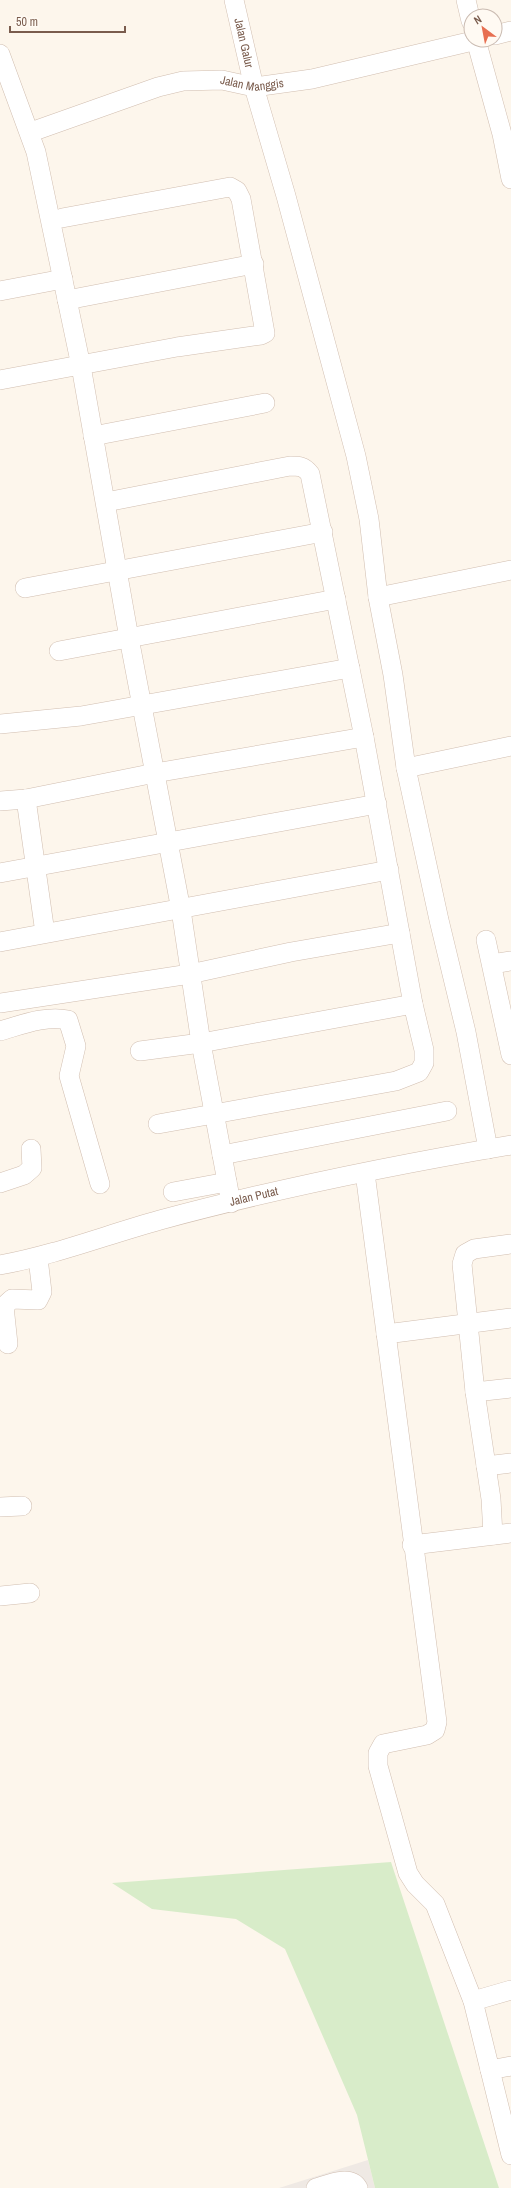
<svg xmlns="http://www.w3.org/2000/svg" width="511" height="2188" font-family="'Archivo Narrow',sans-serif">
  <rect width="100%" height="100%" fill="#fdf6ec"/>
  <polygon fill="#efe9e4" points="368,2160 375,2188 279,2188"/>
  <polygon fill="#d8ecc9" points="391,1862 499,2188 375,2188 357,2115 285,1949 236,1919 152,1909 112,1883"/>
  <g fill="none" stroke-linecap="round" stroke-linejoin="round">
    <g stroke="#d1beb0" stroke-width="20">
      <g id="minor">
        <path id="s1" d="M234,0L254,87L286,196L356,456L369,519L378,597L393,675L406,768L439,920L466,1032L488,1149"/>
        <polyline points="466,0 471,21"/>
        <polyline points="495,35 511,31"/>
        <polyline points="476,40 502,134 511,179"/>
        <polyline points="0,54 36,152 81,366 129,638 181,910 201,1043 231,1203"/>
        <path id="s2" d="M31,132L158,87L183,81L222,80L254,87L312,79L477,40"/>
        <polyline points="0,291 63,279"/>
        <polyline points="67,300 254,264"/>
        <polyline points="0,380 177,347 261,335 265,333 241,199 237,191 230,187 62,218"/>
        <polyline points="93,436 265,403"/>
        <path d="M106,502L290,466C299,466 304,466 310,474L364,737L413,1004L424,1050V1063L419,1072L396,1081L158,1124"/>
        <polyline points="25,588 323,532"/>
        <polyline points="378,597 511,570"/>
        <polyline points="59,651 336,599"/>
        <polyline points="0,724 81,716 350,668"/>
        <polyline points="406,768 511,746"/>
        <polyline points="26,799 45,933"/>
        <polyline points="0,801 26,799 155,773 364,737"/>
        <polyline points="0,873 377,804"/>
        <polyline points="486,940 511,1055"/>
        <polyline points="0,942 389,870"/>
        <polyline points="492,964 511,961"/>
        <polyline points="0,1003 190,974 291,952 400,933"/>
        <path d="M0,1031C21,1025 46,1015 68,1020L76,1046L69,1076L100,1184"/>
        <polyline points="140,1051 201,1043 413,1004"/>
        <polyline points="222,1155 447,1111"/>
        <polyline points="365,1173 437,1722 435,1730 427,1735 383,1744 378,1753 378,1766 408,1873 415,1884 435,1904 473,2001 511,2155"/>
        <polyline points="0,1183 24,1175 32,1168 31,1149"/>
        <polyline points="173,1192 227,1182"/>
        <path id="s3" d="M0,1265C55,1255 106,1235 160,1220C275,1189 393,1165 511,1145"/>
        <polyline points="386,1334 511,1318"/>
        <polyline points="8,1344 4,1306 12,1299 38,1300 42,1292 38,1258"/>
        <polyline points="475,1392 511,1388"/>
        <polyline points="486,1466 511,1463"/>
        <polyline points="0,1507 22,1506"/>
        <polyline points="493,1535 491,1499 475,1392 462,1264 465,1254 474,1249 511,1244"/>
        <polyline points="412,1545 511,1533"/>
        <polyline points="0,1596 30,1593"/>
        <polyline points="473,2001 511,1990"/>
        <polyline points="490,2070 511,2066"/>
        <path d="M316,2188C327,2185 350,2174 358,2188"/>
      </g>
    </g>
    <use href="#minor" stroke="#fff" stroke-width="19"/>
  </g>
  <g text-anchor="middle" dominant-baseline="central" stroke-width="3" stroke-linejoin="round" paint-order="stroke">
    <g font-size="12" fill="#7a5c4d" stroke="#fffaf3">
      <text stroke="none"><textPath href="#s1" startOffset="44">Jalan Galur</textPath></text>
      <text stroke="none"><textPath href="#s2" startOffset="230">Jalan Manggis</textPath></text>
      <text stroke="none"><textPath href="#s3" startOffset="263">Jalan Putat</textPath></text>
    </g>
  </g>
  <g transform="translate(483 28) rotate(328)"><circle r="19" fill="#fffaf3" stroke="#cabbb1"/>
  <path d="M0-3L7 15L0 10L-7 15Z" fill="#e76f51"/>
  <text y="-6" font-size="11" font-weight="bold" text-anchor="middle" fill="#7a5c4d">N</text>
  </g>
  <path d="M10 26v6h115v-6" fill="none" stroke="#7a5c4d" stroke-width="2"/>
  <text x="16" y="26" font-size="12" fill="#7a5c4d" stroke="#fffaf3" stroke-width="3" paint-order="stroke">50 m</text>
</svg>
